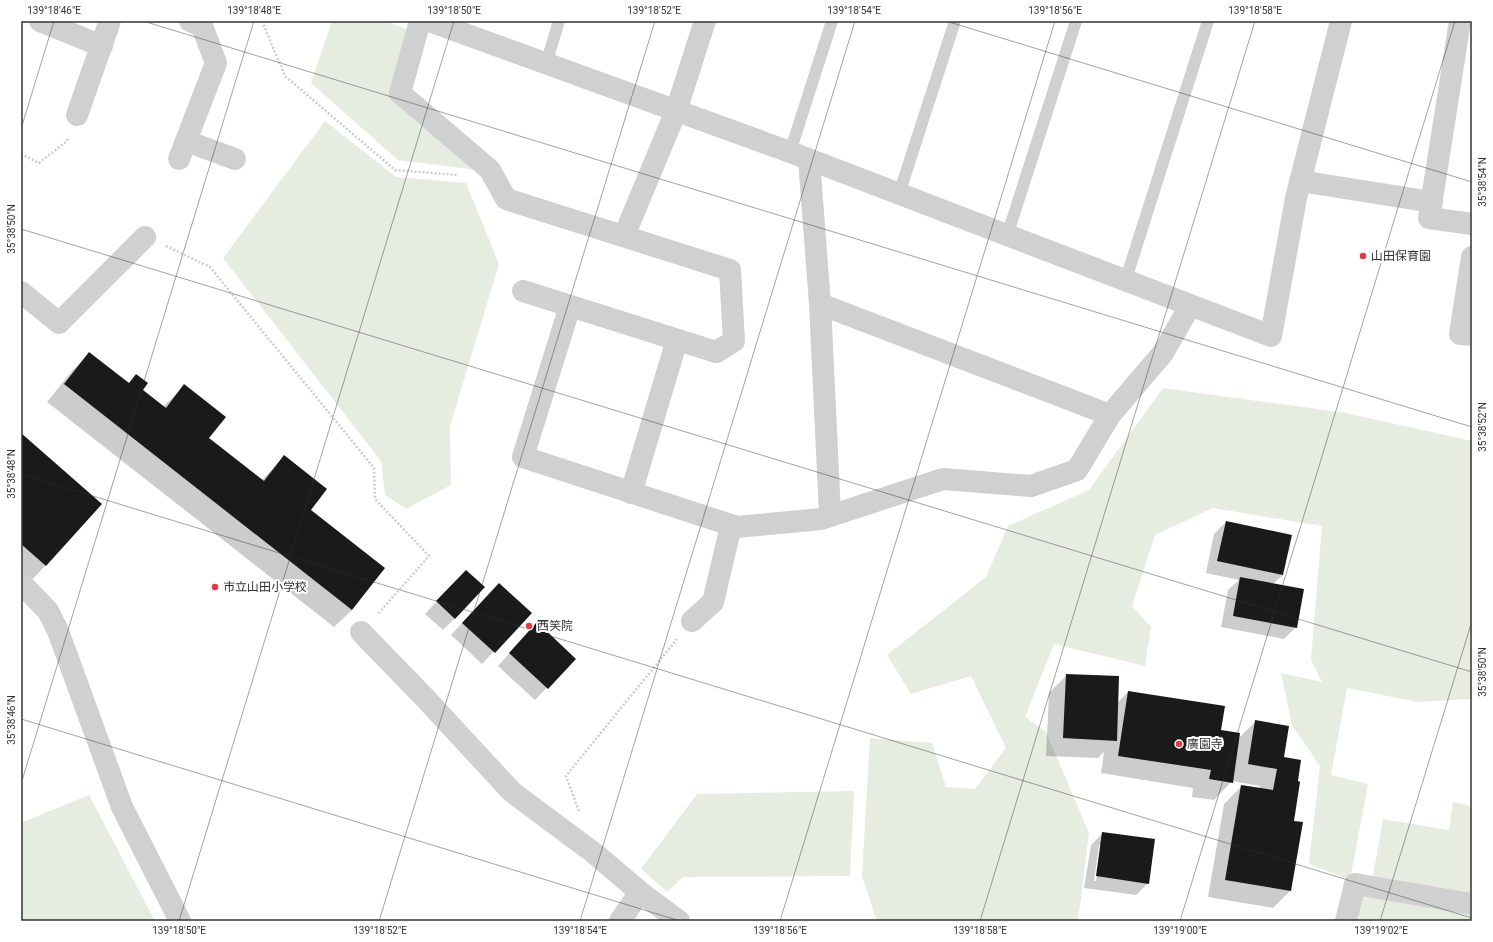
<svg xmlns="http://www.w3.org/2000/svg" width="1493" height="942" font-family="Roboto,'Noto Sans JP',sans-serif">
  <rect width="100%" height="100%" fill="#fff"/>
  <g fill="#e6ecdf">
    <polygon points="332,21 385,21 407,29 390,94 477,170 398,160 311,83"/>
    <polygon points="325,121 396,177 466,183 499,264 450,426 451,485 406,509 385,495 381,461 223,258"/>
    <polygon points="1163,388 1346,413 1472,441 1472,699 1418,702 1347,688 1331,775 1368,784 1350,880 1309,864 1320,766 1292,725 1281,673 1322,682 1311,660 1322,526 1213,508 1155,535 1132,606 1151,627 1145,666 1054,644 1025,717 1046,732 1089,833 1078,921 877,921 862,876 870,738 932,743 946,787 975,789 1006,748 971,676 911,694 887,655 986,577 1008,526 1089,490"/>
    <polygon points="854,791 850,876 683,877 667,892 641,869 697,794"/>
    <polygon points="89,795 155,921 21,921 21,823"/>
    <polygon points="1453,802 1472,806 1472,893 1373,876 1383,819 1449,830"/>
    <polygon points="1362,896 1472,913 1472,921 1358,921"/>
  </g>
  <g fill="#0003" fill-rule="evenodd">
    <polygon points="89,354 128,384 136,376 141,390 163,407 185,385 208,438 262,480 284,457 310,510 352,610 334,627 47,402 72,371"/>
    <polygon points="21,434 100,504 45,566 23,589 21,587"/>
    <polygon points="1226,522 1283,575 1273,584 1296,627 1284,639 1221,627 1228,590 1239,580 1206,573 1214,534"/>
    <polygon points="454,583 455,618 443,630 425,614"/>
    <polygon points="487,596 530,613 482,664 451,635"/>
    <polygon points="525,636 575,659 535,700 498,666"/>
    <polygon points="1067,675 1117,703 1128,692 1238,739 1256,721 1283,758 1293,822 1290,891 1273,908 1208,897 1224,804 1242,786 1259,789 1260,786 1232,781 1214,800 1192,797 1193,788 1101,773 1104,752 1098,758 1046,756 1049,693"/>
    <path d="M1103,833L1148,883L1136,895L1084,888L1091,845ZM1099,845H1102L1096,881H1094Z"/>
  </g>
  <g fill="#1a1a1a">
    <polygon points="89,352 129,383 136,374 148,383 143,390 166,408 184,384 226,417 209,438 264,481 284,455 327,489 311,510 385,568 352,610 64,384"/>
    <polygon points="21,433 102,504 46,566 21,544"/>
    <polygon points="1226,521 1292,535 1283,575 1217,561"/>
    <polygon points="466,570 485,587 455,619 436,601"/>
    <polygon points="1240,577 1304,589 1297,628 1233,616"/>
    <polygon points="499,583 532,613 495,653 462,623"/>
    <polygon points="537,622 576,659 548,689 509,653"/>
    <polygon points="1066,674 1119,676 1117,741 1063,738"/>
    <polygon points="1128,691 1225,706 1221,730 1240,733 1233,783 1209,779 1211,770 1118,756"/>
    <polygon points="1255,720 1289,726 1284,757 1301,760 1298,781 1300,782 1294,821 1303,822 1291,891 1225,880 1241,785 1273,790 1277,769 1248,764"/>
    <polygon points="1102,832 1155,839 1149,884 1096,876"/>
  </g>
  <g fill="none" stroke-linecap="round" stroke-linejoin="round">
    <g stroke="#cdcdcd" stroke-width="2.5" stroke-dasharray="2 2" stroke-linecap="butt">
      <polyline points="262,21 285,76 395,170 458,175"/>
      <polyline points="21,154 39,163 67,141 68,137"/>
      <polyline points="166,246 210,267 374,468 375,499 429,556 377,615"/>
      <polyline points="579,811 566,776 677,639"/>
    </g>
    <g stroke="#d0d0d0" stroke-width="12">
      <polyline points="546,64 559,21"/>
      <polyline points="790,152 832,21"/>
      <polyline points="899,194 955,21"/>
      <polyline points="1007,236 1076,21"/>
      <polyline points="1125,282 1208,21"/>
    </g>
    <g stroke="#d0d0d0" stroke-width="22">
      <polyline points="40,21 102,46"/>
      <polyline points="420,21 400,93 490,170 506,199 730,270 734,341 716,352 523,291"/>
      <polyline points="429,21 790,152 1271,336 1296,198 1341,21"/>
      <polyline points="1460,21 1429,218 1472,224"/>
      <polyline points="77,115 110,21"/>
      <polyline points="186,141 235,159"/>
      <polyline points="179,159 216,63 202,26 190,21"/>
      <polyline points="809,160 820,304 830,515"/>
      <polyline points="1300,181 1432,202"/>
      <polyline points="624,236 676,111 705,21"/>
      <polyline points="1472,257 1460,334 1472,335"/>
      <polyline points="21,292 59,323 145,237"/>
      <polyline points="820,304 1110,415"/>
      <polyline points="570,306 523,457 737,527 821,519 943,479 1031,486 1077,470 1110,415 1163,353 1190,306"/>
      <polyline points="631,493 677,340"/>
      <polyline points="692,621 713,602 731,526"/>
      <polyline points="361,632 425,698 512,792 594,853 640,892 679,921"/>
      <polyline points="620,921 640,892"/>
      <polyline points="1346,921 1355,884 1472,904"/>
    </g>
    <polyline stroke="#d0d0d0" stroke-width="22" points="21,583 48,611 58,631 122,807 180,921"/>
  </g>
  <path fill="none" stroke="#333" stroke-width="1" stroke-opacity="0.45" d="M143,21L1472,427M946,21L1472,182M21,129L54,21M21,229L1472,672M21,474L1472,918M21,719L680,921M21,784L254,21M179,921L454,21M379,921L655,21M580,921L855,21M780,921L1055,21M980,921L1255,21M1180,921L1455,21M1380,921L1472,621"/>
  <g fill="#e63946" stroke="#fff" stroke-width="1.5">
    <circle cx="1363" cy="256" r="4"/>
    <circle cx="215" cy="587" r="4"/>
    <circle cx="529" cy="626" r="4"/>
    <circle cx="1179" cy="744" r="4"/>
  </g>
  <g text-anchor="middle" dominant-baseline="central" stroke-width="4" stroke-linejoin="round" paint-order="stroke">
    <g font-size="12" fill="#333" stroke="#fff" text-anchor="start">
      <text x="1371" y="256">山田保育園</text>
      <text x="223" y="587">市立山田小学校</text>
      <text x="537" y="626">西笑院</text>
      <text x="1187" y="744">廣園寺</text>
    </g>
  </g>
  <rect width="1493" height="942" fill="none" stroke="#ffffff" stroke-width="44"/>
  <rect x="22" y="22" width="1449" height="898" fill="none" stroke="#333" stroke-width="1.5"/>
  <g font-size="10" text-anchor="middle" fill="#333">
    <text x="54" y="14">139°18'46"E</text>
    <text x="254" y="14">139°18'48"E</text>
    <text x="454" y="14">139°18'50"E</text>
    <text x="654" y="14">139°18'52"E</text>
    <text x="854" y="14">139°18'54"E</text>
    <text x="1055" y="14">139°18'56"E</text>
    <text x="1255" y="14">139°18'58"E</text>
    <text transform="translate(1482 182) rotate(-90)" y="4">35°38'54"N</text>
    <text transform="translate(11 229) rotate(-90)" y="4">35°38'50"N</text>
    <text transform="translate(1482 427) rotate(-90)" y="4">35°38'52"N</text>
    <text transform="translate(11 474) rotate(-90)" y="4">35°38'48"N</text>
    <text transform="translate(1482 672) rotate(-90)" y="4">35°38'50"N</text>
    <text transform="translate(11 720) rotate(-90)" y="4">35°38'46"N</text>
    <text x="179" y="934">139°18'50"E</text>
    <text x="380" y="934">139°18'52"E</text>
    <text x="580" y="934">139°18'54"E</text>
    <text x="780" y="934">139°18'56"E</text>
    <text x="980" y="934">139°18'58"E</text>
    <text x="1180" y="934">139°19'00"E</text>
    <text x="1381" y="934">139°19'02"E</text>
  </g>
</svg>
